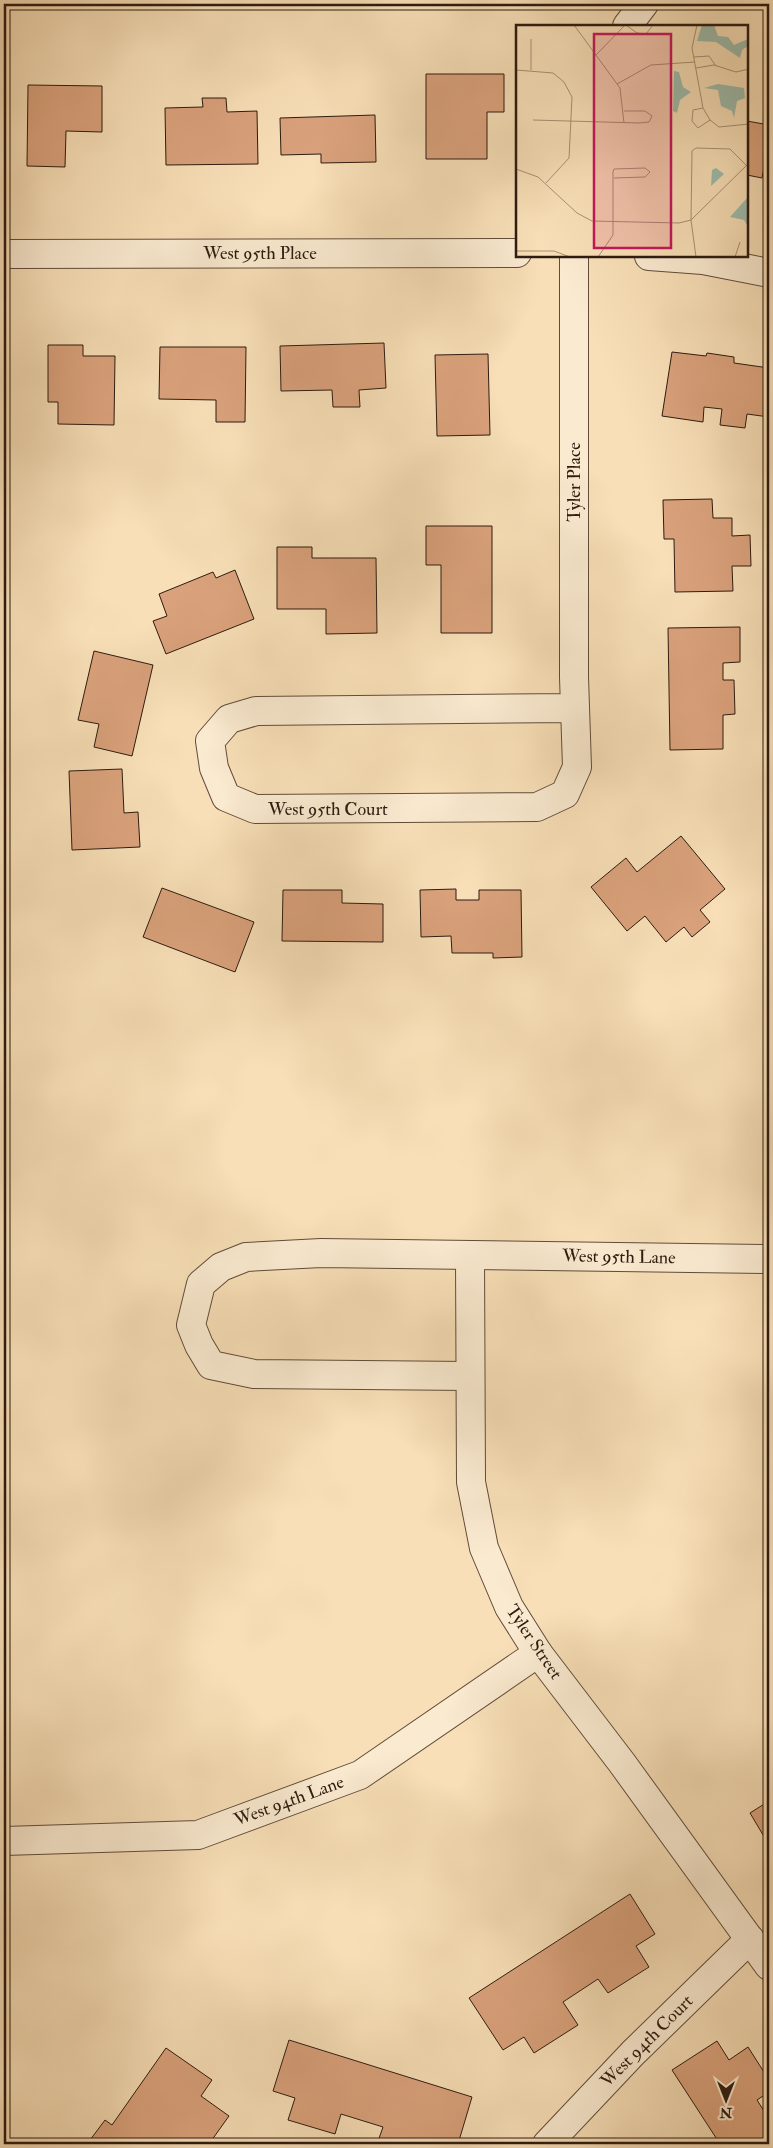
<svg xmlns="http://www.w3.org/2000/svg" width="773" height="2148" font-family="'IM FELL Double Pica',serif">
  <rect width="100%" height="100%" fill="#f8dfb7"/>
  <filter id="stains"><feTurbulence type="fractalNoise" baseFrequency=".004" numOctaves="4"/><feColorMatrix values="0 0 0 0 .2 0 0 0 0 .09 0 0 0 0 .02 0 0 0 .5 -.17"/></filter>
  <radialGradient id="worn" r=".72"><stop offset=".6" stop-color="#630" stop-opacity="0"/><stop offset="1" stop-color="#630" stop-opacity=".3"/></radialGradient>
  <g fill="#daa27c" stroke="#2d1b10">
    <polygon points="426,74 504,74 504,112 487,112 487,159 426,159"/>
    <polygon points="28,85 102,86 102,132 66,131 65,167 27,166"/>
    <polygon points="202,98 226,98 227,112 257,111 258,164 166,165 165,108 203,107"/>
    <polygon points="375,115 376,162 321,163 321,154 281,155 280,118"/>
    <polygon points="747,121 769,125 769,143 762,178 747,175"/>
    <polygon points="384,343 386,388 359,390 360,407 333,407 332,390 281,391 280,346"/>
    <polygon points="48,345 83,345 83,356 115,356 114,425 58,424 58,402 48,402"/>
    <polygon points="160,347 246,347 245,422 216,422 216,400 159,399"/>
    <polygon points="672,352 706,356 707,353 734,357 734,363 769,368 769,417 747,414 745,428 720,425 722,409 704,407 703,422 662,416"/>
    <polygon points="488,354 490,435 437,436 435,355"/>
    <polygon points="712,499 713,518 732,518 732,536 750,535 751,566 732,566 733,591 675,592 674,539 664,539 663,500"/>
    <polygon points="426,526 492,526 492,633 441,633 441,565 426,565"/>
    <polygon points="277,547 312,547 312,558 376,558 377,633 326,634 326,609 277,609"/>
    <polygon points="235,570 254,619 166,654 153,621 167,616 159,594 213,572 216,578"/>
    <polygon points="740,627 740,662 723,663 723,680 734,680 735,714 723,715 723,749 670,750 668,628"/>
    <polygon points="94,651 153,665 132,756 94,747 99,724 78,720"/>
    <polygon points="122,769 124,813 138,812 140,847 72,850 69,771"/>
    <polygon points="681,836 725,889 700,910 710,922 692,937 684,927 666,942 645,916 627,931 591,887 626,858 637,872"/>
    <polygon points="162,888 254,922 235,972 143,937"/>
    <polygon points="456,889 456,900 479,900 479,890 521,890 522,957 493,958 493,953 452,953 451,936 421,937 420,890"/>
    <polygon points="283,890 342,890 342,903 383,904 383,942 282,941"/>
    <polygon points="769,1801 769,1845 750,1813"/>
    <polygon points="630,1894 655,1934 636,1946 649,1967 608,1993 598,1979 563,2002 578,2025 534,2053 524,2037 503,2050 469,1998"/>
    <polygon points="289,2040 472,2097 458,2144 440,2144 432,2142 431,2144 377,2144 383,2127 341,2114 335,2134 288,2120 295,2098 273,2091"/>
    <polygon points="717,2041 729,2060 748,2047 769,2080 769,2092 757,2100 769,2119 769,2144 720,2144 672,2070"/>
    <polygon points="166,2048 212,2080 201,2096 229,2116 209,2144 87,2144 105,2120 112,2125"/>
  </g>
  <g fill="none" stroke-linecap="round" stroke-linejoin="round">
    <g stroke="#604c3a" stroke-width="30">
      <g id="minor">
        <polyline points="627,26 644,4"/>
        <polyline points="4,254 517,253"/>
        <polyline points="649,256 703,260 769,273"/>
        <polyline points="574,708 256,711 229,719 210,741 214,768 226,797 255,809 537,807 565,794 577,767 574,677 574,256"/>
        <polyline points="470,1256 471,1482 484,1548 509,1607 538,1653 622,1763 769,1966"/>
        <polyline points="469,1376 254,1374 211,1365 199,1345 191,1325 201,1284 221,1267 246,1257 321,1253 769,1259"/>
        <polyline points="4,1841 198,1835 360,1775 538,1653"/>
        <polyline points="547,2144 633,2053 750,1939"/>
      </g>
    </g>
    <use href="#minor" stroke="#faead0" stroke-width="28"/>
  </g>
  <g text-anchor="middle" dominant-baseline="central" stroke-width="4.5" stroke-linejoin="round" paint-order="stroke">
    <g font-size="18" fill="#2d1b10" stroke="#faead0">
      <text x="260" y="253">West 95th Place</text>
      <text transform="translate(574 482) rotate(-90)">Tyler Place</text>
      <text x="328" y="809">West 95th Court</text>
      <text transform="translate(619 1257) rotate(1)">West 95th Lane</text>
      <text transform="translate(534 1642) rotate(56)">Tyler Street</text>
      <text transform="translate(289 1801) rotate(-20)">West 94th Lane</text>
      <text transform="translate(647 2041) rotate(-45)">West 94th Court</text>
    </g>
  </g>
  <g transform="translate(516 25)">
    <rect width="232" height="232" fill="#f8dfb7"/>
    <path d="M186,0H198L202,11L212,12L218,20L232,14V21L226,25L224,33L200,17L181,16ZM158,46L163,47L167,62L175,67L164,75L161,88L157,86ZM202,59L228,63L229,73L221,76L218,93L216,86L205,81L202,65L188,63ZM200,143L208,149L195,161L196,145ZM231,173L233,175L232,202L228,195L214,192Z" fill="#9dbdad"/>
    <path fill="none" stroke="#a79174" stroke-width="1" d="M58,0L104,63L108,98M110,0L121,8L130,9L137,0M181,0L176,23L187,83L194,95L203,102L233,99M15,14V45M80,30L109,0M178,32L193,31L200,41M180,43L198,40L220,47L233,44M0,45L37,48L48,57L56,72L53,133L30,158M101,59L135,40L179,37M187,83L177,85L176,96L182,103L194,95M17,95L123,98L133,97L136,91L129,86H108M0,144L22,152L61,188L76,196L163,198L175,195L233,138M0,226H38L54,232M82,232L97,210V147L98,144L129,143L134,147L129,152L98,153M180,232L175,195L176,126L180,123L214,124L231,141M219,232L224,217"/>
    <path fill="#c2185b" fill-opacity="0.15" stroke="#c2185b" stroke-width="2.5" d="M78,9H155V223H78Z"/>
    <rect width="232" height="232" fill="none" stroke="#2d1b10" stroke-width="2.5"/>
  </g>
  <rect width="773" height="2148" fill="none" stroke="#f8dfb7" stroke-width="20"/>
  <rect x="5" y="5" width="763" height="2138" fill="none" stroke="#2d1b10" stroke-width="2.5"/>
  <rect x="10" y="10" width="753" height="2128" fill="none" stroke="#2d1b10"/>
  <g transform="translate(726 2100) rotate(180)" stroke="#faead0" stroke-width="4" paint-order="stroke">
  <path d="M0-4L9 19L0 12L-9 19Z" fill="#2d1b10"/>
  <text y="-8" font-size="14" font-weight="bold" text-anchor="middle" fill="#2d1b10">N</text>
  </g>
  <rect width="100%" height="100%" filter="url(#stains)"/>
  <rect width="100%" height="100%" fill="url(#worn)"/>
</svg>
